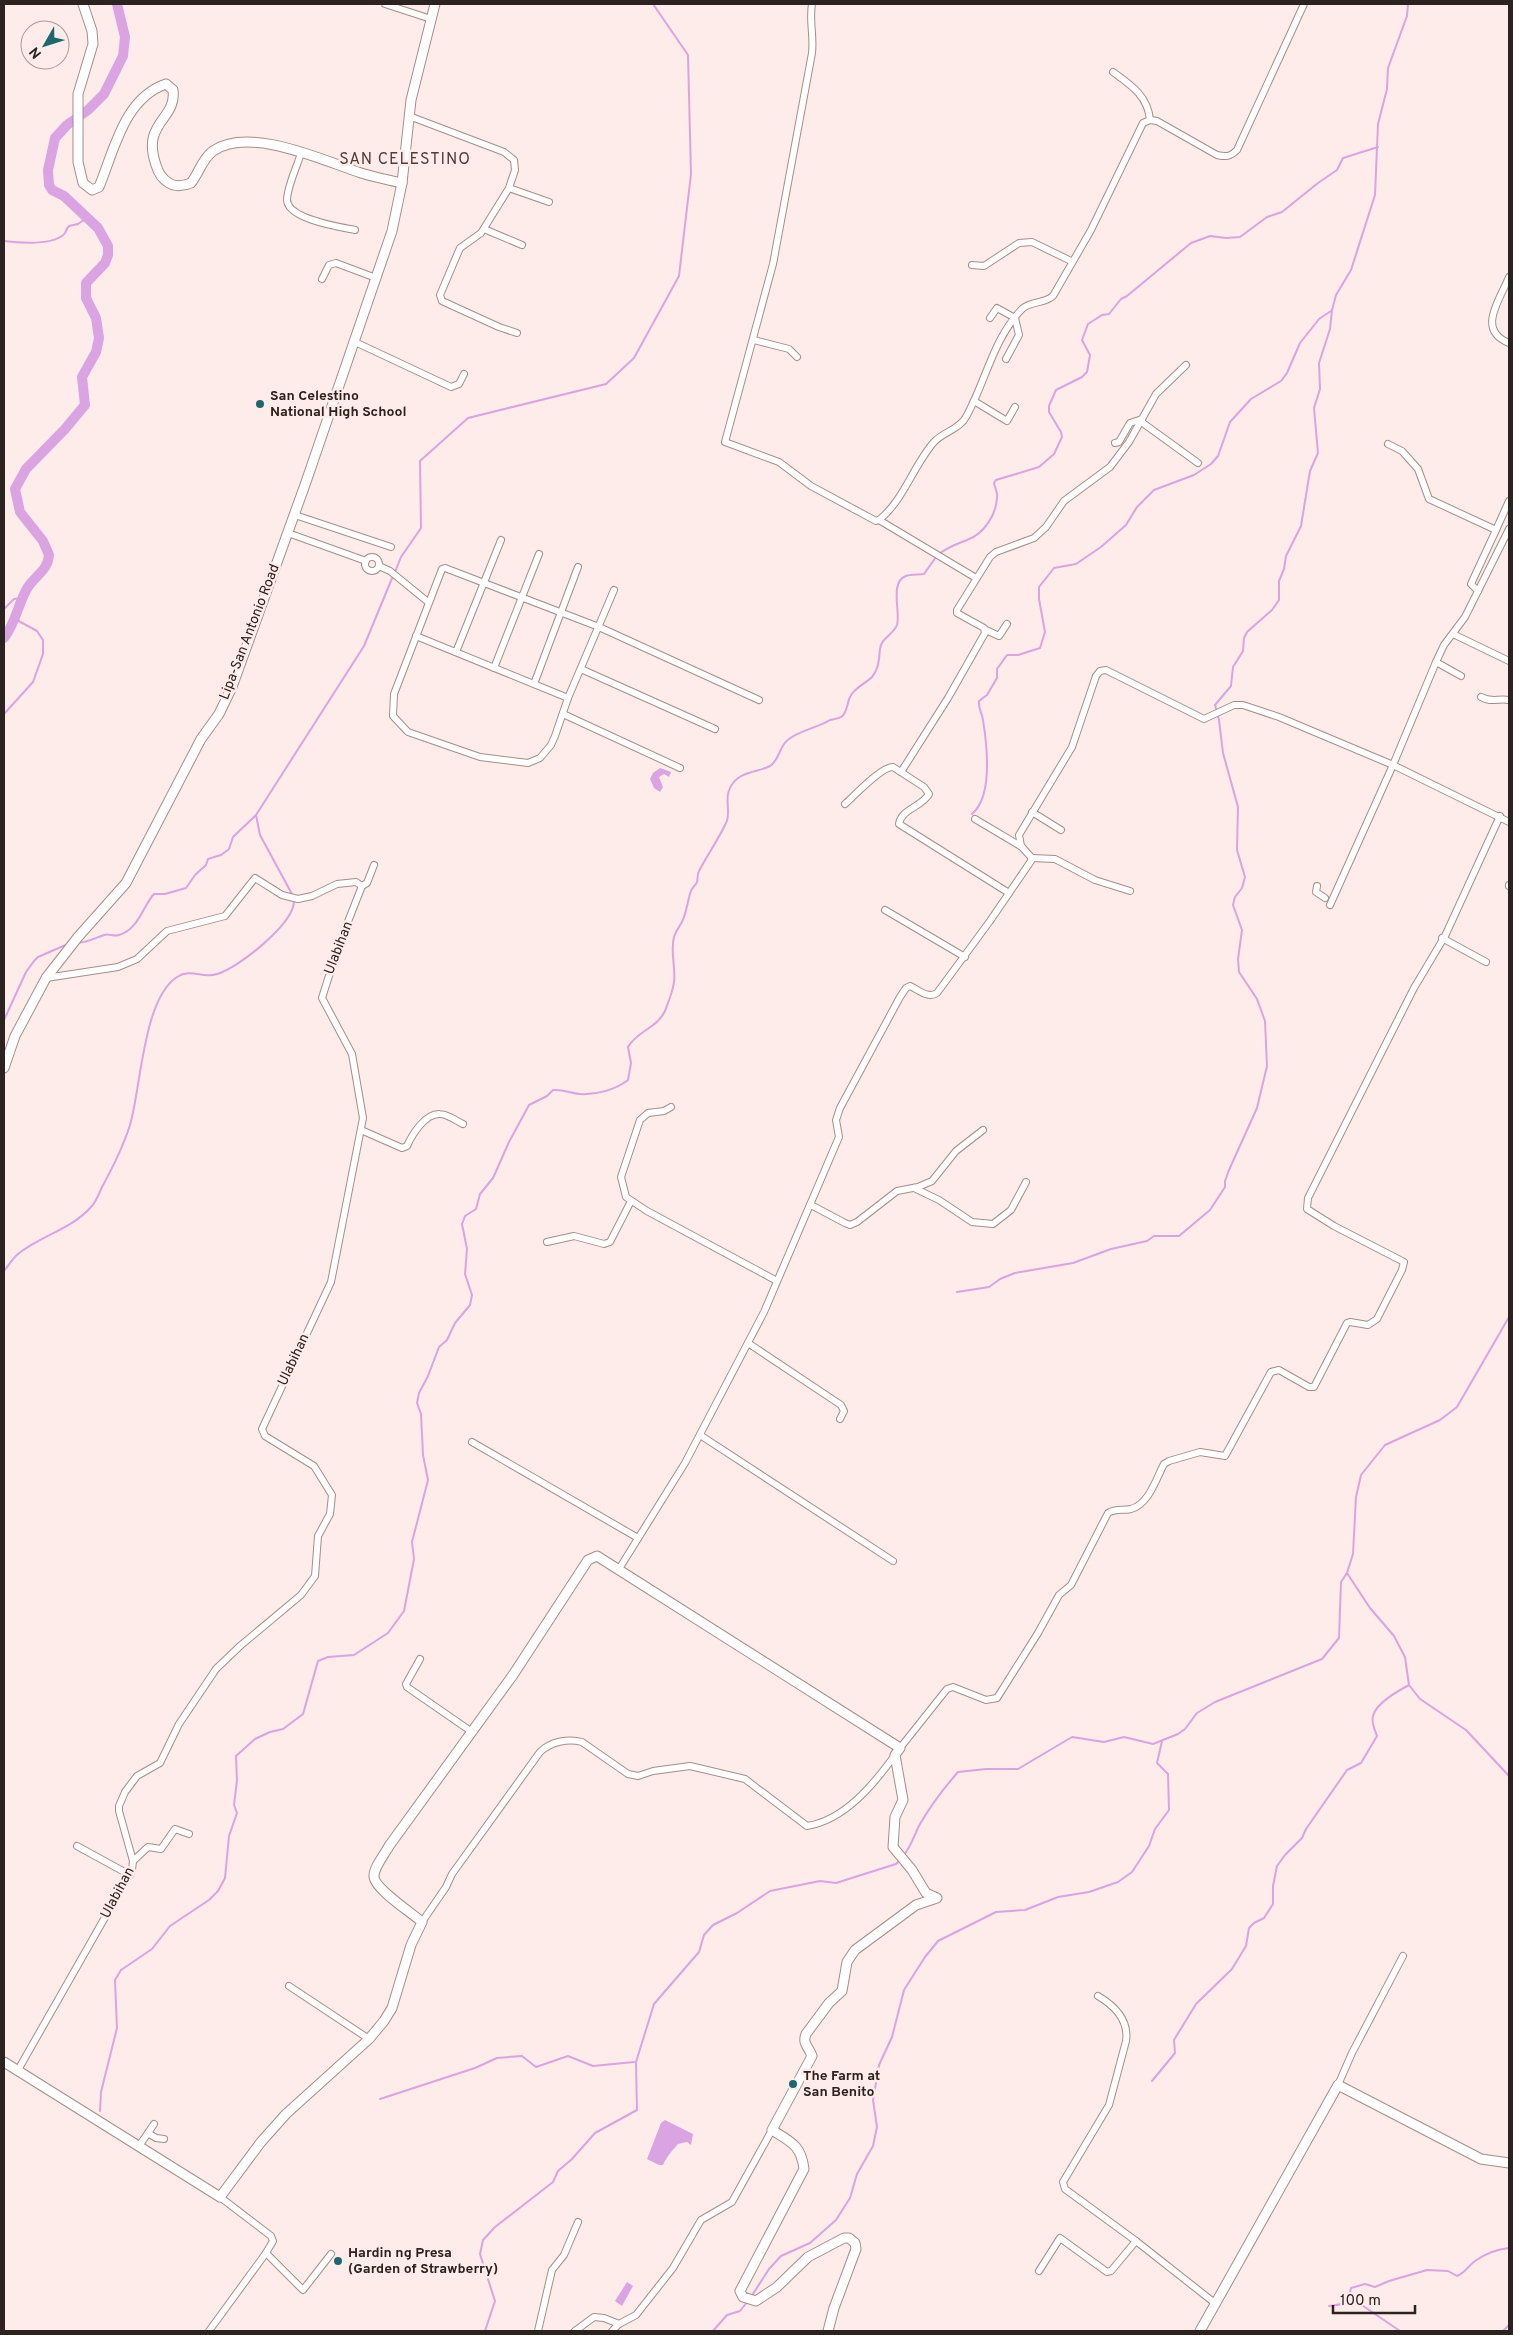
<svg xmlns="http://www.w3.org/2000/svg" width="1513" height="2335" font-family="Overpass,sans-serif">
  <rect width="100%" height="100%" fill="#fdece9"/>
  <g fill="#daa4e3">
    <polygon points="660,768 671,772 669,777 664,774 659,777 663,787 660,792 654,788 650,779 653,773"/>
    <path d="M665,2120L693,2134L691,2145L687,2142L678,2144C672,2151 667,2156 663,2165H659L647,2159L661,2123Z"/>
    <polygon points="627,2282 633,2286 622,2306 615,2301"/>
  </g>
  <g fill="none" stroke-linecap="round" stroke-linejoin="round">
    <g stroke="#daa4e3" stroke-width="2">
      <path d="M4,241C18,243 55,246 65,233C66,231 67,228 69,226L78,224L87,218"/>
      <path d="M939,554C948,547 957,544 967,540C984,534 996,515 997,498C998,493 995,488 994,483L996,480L1039,467L1054,454L1062,437L1061,432L1049,412V406L1056,390L1082,377L1087,372L1090,355L1082,340L1088,324L1102,315L1109,314L1121,299L1127,296L1191,243L1210,236L1226,238L1240,237L1267,217L1282,212L1318,183L1337,170L1343,158L1378,147"/>
      <polyline points="395,572 401,557 421,528 420,461 468,418 606,384 634,358 679,276 691,174 688,55 653,4"/>
      <polyline points="4,609 14,599 22,598"/>
      <polyline points="4,714 33,682 43,654 43,640 37,631 15,619"/>
      <path d="M972,814C993,796 987,745 983,720C982,713 978,708 979,701L987,695L997,678V669L1007,655H1018L1040,648L1045,632L1039,599V587L1054,568L1076,564L1101,547L1126,525L1137,507L1154,490L1194,475L1211,464L1218,456L1230,422L1251,399L1281,381L1287,373L1300,343L1319,319L1331,311"/>
      <polyline points="256,815 260,835 293,896"/>
      <path d="M78,943C88,942 95,938 104,935C109,933 114,937 119,935C138,930 143,906 154,894H165L186,888L195,875L206,865L208,859L221,855L229,849L233,837L256,815L364,646L393,576"/>
      <polyline points="4,1020 26,972 34,961 38,957 68,944"/>
      <path d="M4,1271C8,1266 13,1258 18,1254C40,1236 72,1229 91,1207C96,1202 99,1194 102,1187C113,1167 123,1147 130,1125C141,1088 143,999 177,977C191,968 203,979 217,974C238,968 294,924 294,901"/>
      <polyline points="957,1292 989,1287 1000,1279 1015,1273 1073,1263 1111,1249 1147,1241 1154,1236 1179,1236 1210,1210 1225,1187 1225,1181 1229,1170 1257,1108 1267,1066 1265,1021 1257,999 1239,972 1238,959 1242,930 1233,905 1235,897 1242,888 1245,877 1237,850 1238,807 1223,753 1219,720 1215,705 1231,686 1233,667 1243,651 1244,638 1247,632 1272,610 1279,600 1279,581 1284,569 1286,556 1301,526 1310,471 1318,453 1314,408 1320,389 1319,363 1330,329 1332,310 1336,295 1351,270 1375,195 1378,124 1387,89 1388,68 1407,16 1408,4"/>
      <polyline points="1347,1573 1370,1608 1394,1636 1405,1657 1409,1685 1420,1699 1466,1730 1509,1776"/>
      <path d="M904,1855C912,1845 914,1835 920,1824C931,1805 944,1788 958,1772L986,1769H1018L1072,1737L1104,1742L1124,1737L1153,1744L1178,1734L1185,1729L1197,1713L1215,1702L1322,1659L1339,1638L1341,1582L1347,1573L1353,1554L1356,1497L1361,1475L1385,1445L1440,1420L1457,1407L1509,1317"/>
      <path d="M1152,2081L1175,2053L1174,2040L1196,2004L1232,1969L1246,1946L1249,1928L1254,1923L1264,1918L1273,1904V1886L1277,1866L1285,1855L1302,1838L1306,1829L1347,1770L1361,1763L1377,1736C1375,1730 1371,1723 1373,1716C1376,1703 1398,1691 1409,1685"/>
      <polyline points="380,2099 475,2068 497,2058 522,2056 536,2067 568,2056 593,2066 634,2062"/>
      <path d="M100,2111L101,2092L117,2028L115,1980L121,1970L152,1949L170,1926L209,1900L218,1891L225,1878L229,1836L237,1813L234,1805L237,1780L236,1756L255,1739L270,1732L283,1729L303,1714L318,1661L328,1657L354,1655L388,1633L404,1611L414,1559L412,1542L428,1480L423,1455L421,1414L417,1403L419,1393L428,1376L439,1347L447,1340L455,1323L470,1305L472,1295L465,1274L467,1249L462,1224L465,1216L476,1209L480,1194L493,1178L509,1142L529,1105L547,1096L553,1090C563,1089 570,1093 580,1094C596,1095 615,1090 628,1080L631,1063L628,1047C637,1031 657,1028 665,1011C668,1003 673,991 674,982C676,968 670,952 674,937C676,930 682,924 684,917C687,909 688,899 691,891C692,888 695,886 697,882C698,879 697,874 699,871C708,854 718,840 726,823C732,812 722,797 733,783C742,771 759,772 770,766C780,760 779,745 789,739C801,730 817,728 830,720C833,719 838,719 841,717C847,714 847,703 850,697C854,688 865,684 872,677C879,669 879,658 880,649C881,638 893,635 897,625C901,613 889,582 906,576C912,574 918,575 924,574L936,557"/>
      <polyline points="751,2297 769,2269 781,2256 810,2243 836,2220 850,2198 857,2174 873,2146 877,2127 873,2100 879,2065 892,2037 904,1990 925,1957 938,1941 996,1912 1025,1910 1058,1897 1089,1892 1118,1882 1132,1872 1149,1846 1155,1829 1169,1810 1168,1774 1157,1763 1162,1741"/>
      <polyline points="1350,2297 1400,2331"/>
      <path d="M1329,2306C1345,2304 1348,2305 1351,2288L1365,2284L1375,2287L1389,2281L1427,2270L1448,2271L1457,2276C1466,2272 1468,2266 1475,2261C1485,2254 1498,2249 1509,2248"/>
      <polyline points="485,2331 495,2301 480,2254 483,2240 495,2227 553,2182 558,2171 572,2159 595,2133 637,2110 636,2062 654,2004 699,1952 704,1935 713,1925 737,1913 770,1891 820,1881 836,1883 896,1864 901,1859"/>
      <polyline points="713,2331 727,2315 740,2311 748,2301"/>
      <polyline points="1503,2331 1509,2325"/>
    </g>
    <path stroke="#daa4e3" stroke-width="10" d="M4,638C16,623 18,603 28,587C36,575 48,570 49,555L43,541L20,512L15,489L26,469L65,429L85,405L82,377L96,352L99,338L96,318L86,298V283L105,263L108,255V246L98,228L64,196L52,190L49,185L48,170L55,138L67,125L88,110L104,94L123,56L125,37L117,4"/>
    <g stroke="#a68e89" stroke-width="8">
      <g id="street">
        <polyline points="385,4 431,19"/>
        <path d="M812,4C809,21 814,35 812,53L773,264L725,442L779,462L811,486L876,521L879,520L976,578"/>
        <path d="M1113,72C1131,85 1148,96 1150,120"/>
        <polyline points="409,116 504,152 514,160 515,170 509,188 481,233 460,248 440,295 442,301 499,327 517,333"/>
        <path d="M301,153C297,167 288,184 287,199C286,219 340,227 355,230"/>
        <polyline points="509,188 549,202"/>
        <polyline points="484,229 522,245"/>
        <polyline points="972,265 984,266 1019,243 1032,242 1071,261"/>
        <path d="M1509,277C1500,300 1476,330 1509,343"/>
        <polyline points="322,279 329,265 336,263 376,278"/>
        <polyline points="990,318 997,308 1015,318 1019,335 1006,359"/>
        <polyline points="754,340 789,349 797,357"/>
        <polyline points="355,342 451,387 459,384 464,374"/>
        <polyline points="974,401 1007,421 1015,407"/>
        <polyline points="1140,421 1198,463"/>
        <polyline points="1115,443 1119,442 1130,423 1142,419"/>
        <polyline points="1388,444 1402,451 1418,469 1429,499 1496,530 1471,584 1478,591"/>
        <polyline points="295,515 391,547"/>
        <path d="M879,520C904,500 913,466 934,442C943,432 960,429 966,417C986,381 993,339 1022,309C1030,301 1044,304 1053,296L1091,230L1143,123L1150,120L1157,121L1217,155C1226,157 1230,157 1237,150L1304,4"/>
        <polyline points="1496,530 1509,501"/>
        <polyline points="288,533 366,561"/>
        <circle cx="372" cy="564" r="7"/>
        <polyline points="379,566 390,571 428,602"/>
        <polyline points="614,590 568,698 555,736 551,745 540,758 528,763 480,757 408,732 393,716 394,694 442,569 445,568 599,627 759,700"/>
        <polyline points="986,630 999,636 1007,624"/>
        <polyline points="1453,634 1509,661"/>
        <polyline points="416,636 568,698"/>
        <polyline points="456,652 501,540"/>
        <polyline points="1436,662 1461,676"/>
        <polyline points="494,668 539,554"/>
        <polyline points="581,669 715,729"/>
        <polyline points="534,684 578,567"/>
        <path d="M1481,697C1492,703 1498,698 1509,700"/>
        <polyline points="563,714 680,768"/>
        <polyline points="901,772 948,698 985,633 984,628 957,613 957,610 990,557 996,552 1034,538 1046,527 1064,501 1110,467 1129,442 1156,394 1186,365"/>
        <path d="M845,804C854,796 882,766 893,767L924,787L929,794C922,807 901,809 899,824L1009,893"/>
        <polyline points="1032,812 1061,830"/>
        <polyline points="975,819 1022,847"/>
        <polyline points="1032,858 1055,859 1095,880 1130,891"/>
        <polyline points="362,886 367,883 374,865"/>
        <polyline points="1317,886 1316,892 1325,898"/>
        <polyline points="1509,886 1509,885"/>
        <polyline points="1330,905 1393,765 1436,662 1444,645 1465,617 1509,529"/>
        <polyline points="885,910 965,957"/>
        <polyline points="1442,938 1486,962"/>
        <polyline points="671,1107 664,1111 648,1113 640,1120 621,1177 626,1197 647,1211 777,1281"/>
        <path d="M361,1130L402,1148L407,1146C412,1135 425,1113 440,1114C448,1114 456,1121 463,1124"/>
        <polyline points="914,1188 939,1200 972,1222 993,1224 1011,1210 1026,1182"/>
        <polyline points="811,1205 845,1223 850,1225 857,1222 897,1191 918,1187 932,1181 956,1151 983,1130"/>
        <polyline points="547,1242 574,1236 604,1244 610,1242 631,1201"/>
        <polyline points="748,1343 841,1405 844,1411 840,1419"/>
        <polyline points="700,1435 893,1561"/>
        <polyline points="472,1442 638,1538"/>
        <path d="M619,1569L685,1463L764,1312L839,1137L836,1120L840,1108L900,997L906,988L910,986C919,990 928,999 937,993L990,921L1031,861V857L1021,846L1019,835L1072,747L1096,676L1100,671L1106,670L1204,719L1234,705H1243L1279,717L1393,765L1509,822"/>
        <polyline points="420,1659 406,1684 407,1687 472,1732"/>
        <path d="M900,1748L947,1689L953,1687L986,1700L997,1698L1038,1633L1059,1595L1071,1585L1108,1513C1116,1508 1123,1511 1131,1509C1149,1504 1156,1479 1164,1464L1169,1461L1200,1452L1225,1456L1271,1372L1279,1370L1309,1387H1314L1347,1323L1350,1322L1368,1325L1377,1319L1402,1270L1404,1262L1334,1226L1307,1209L1308,1198L1414,988L1445,936L1500,816"/>
        <polyline points="77,1846 130,1875"/>
        <polyline points="133,1861 148,1847 161,1849 175,1829 189,1834"/>
        <path d="M422,1922L446,1887L452,1874L540,1752C550,1742 568,1738 582,1742L628,1774L638,1776L653,1771L690,1766L745,1779L807,1826C845,1820 874,1784 895,1755"/>
        <polyline points="289,1986 369,2039"/>
        <path d="M1098,1996C1115,2006 1129,2020 1126,2041L1109,2105L1063,2182L1065,2189L1136,2241"/>
        <polyline points="18,2070 132,1870 133,1861 119,1811 119,1806 125,1792 137,1776 160,1763 179,1724 216,1669 240,1646 301,1595 315,1576 318,1536 330,1514 332,1495 314,1466 265,1436 262,1429 331,1282 363,1118 352,1054 322,998 338,947 362,886 356,882 337,884 312,896 298,899 282,895 255,878 225,916 167,931 137,959 118,967 46,978"/>
        <polyline points="1338,2085 1352,2053 1403,1956"/>
        <polyline points="148,2133 154,2124"/>
        <polyline points="139,2146 148,2133 156,2138 164,2139"/>
        <polyline points="266,2253 303,2290 331,2254"/>
        <polyline points="1039,2271 1060,2238 1107,2272 1111,2271 1136,2241 1216,2304"/>
        <polyline points="209,2331 266,2253 273,2241 271,2236 220,2197"/>
        <polyline points="538,2331 552,2270 564,2255 578,2222"/>
        <polyline points="575,2331 594,2317 604,2318 619,2324"/>
        <polyline points="612,2331 619,2324 636,2315 673,2268 701,2220 732,2202 772,2130"/>
      </g>
    </g>
    <g stroke="#a68e89" stroke-width="11">
      <g id="secondary">
        <path d="M83,4L92,31L93,44L78,94V162L83,183L92,190L99,187C114,151 124,98 166,84L173,90C177,120 141,122 156,165C158,172 162,179 169,183C175,187 184,186 191,183C199,173 202,159 213,151C250,126 322,160 361,173C374,177 388,180 402,183"/>
        <polyline points="4,1068 15,1036 46,978 78,937 126,883 201,739 219,714 232,687 306,482 392,231 402,183 411,100 435,4"/>
        <path d="M4,2062L220,2197L261,2142L286,2114L369,2039L384,2021L392,2008L411,1945L422,1922C412,1913 375,1889 374,1877C373,1868 385,1854 389,1846L513,1675L588,1560L597,1556L900,1748L895,1755L903,1800L895,1817L893,1847L912,1870L926,1893L937,1898L916,1905L855,1950L847,1962L842,1991L829,2003L806,2034C802,2044 809,2047 812,2056L772,2130C791,2142 801,2145 804,2169L740,2291L743,2297L756,2301L777,2287L808,2257L844,2238H849L855,2243L856,2249L834,2308L828,2331"/>
        <polyline points="1200,2331 1338,2085 1481,2159 1509,2163"/>
      </g>
    </g>
    <use href="#street" stroke="#fff" stroke-width="6"/>
    <use href="#secondary" stroke="#fff" stroke-width="9"/>
  </g>
  <g fill="#1c6871" stroke="#fdece9" stroke-width="2">
    <circle cx="260" cy="404" r="5"/>
    <circle cx="793" cy="2084" r="5"/>
    <circle cx="338" cy="2261" r="5"/>
  </g>
  <g text-anchor="middle" dominant-baseline="central" stroke-width="5" stroke-linejoin="round" paint-order="stroke">
    <g font-size="14" font-weight="bold" fill="#2c2220" stroke="#fdece9" text-anchor="start">
      <text x="270" y="396">San Celestino<tspan x="270" dy="16">National High School</tspan></text>
      <text x="803" y="2076">The Farm at<tspan x="803" dy="16">San Benito</tspan></text>
      <text x="348" y="2253">Hardin ng Presa<tspan x="348" dy="16">(Garden of Strawberry)</tspan></text>
    </g>
    <g font-size="14" fill="#2c2220" stroke="#fdece9">
      <text transform="translate(250 632) rotate(-69)">Lipa-San Antonio Road</text>
      <text transform="translate(339 948) rotate(-69)">Ulabihan</text>
      <text transform="translate(294 1360) rotate(-65)">Ulabihan</text>
      <text transform="translate(118 1893) rotate(-62)">Ulabihan</text>
    </g>
    <g font-size="16" letter-spacing="1" fill="#513c38" stroke="#fdece9">
      <text x="405" y="160">SAN CELESTINO</text>
    </g>
  </g>
  <rect width="1513" height="2335" fill="none" stroke="#2c2220" stroke-width="10"/>
  <g transform="translate(45 45) rotate(231)"><circle r="24" fill="#fdece9" stroke="#a99b99"/>
  <path d="M0-4L9 19L0 12L-9 19Z" fill="#1c6871"/>
  <text y="-8" font-size="14" font-weight="bold" text-anchor="middle" fill="#2c2220">N</text>
  </g>
  <path d="M1333 2305v8h82v-8" fill="none" stroke="#2c2220" stroke-width="2.5"/>
  <text x="1340" y="2305" font-size="15" fill="#2c2220" stroke="#fdece9" stroke-width="4" paint-order="stroke">100 m</text>
</svg>
